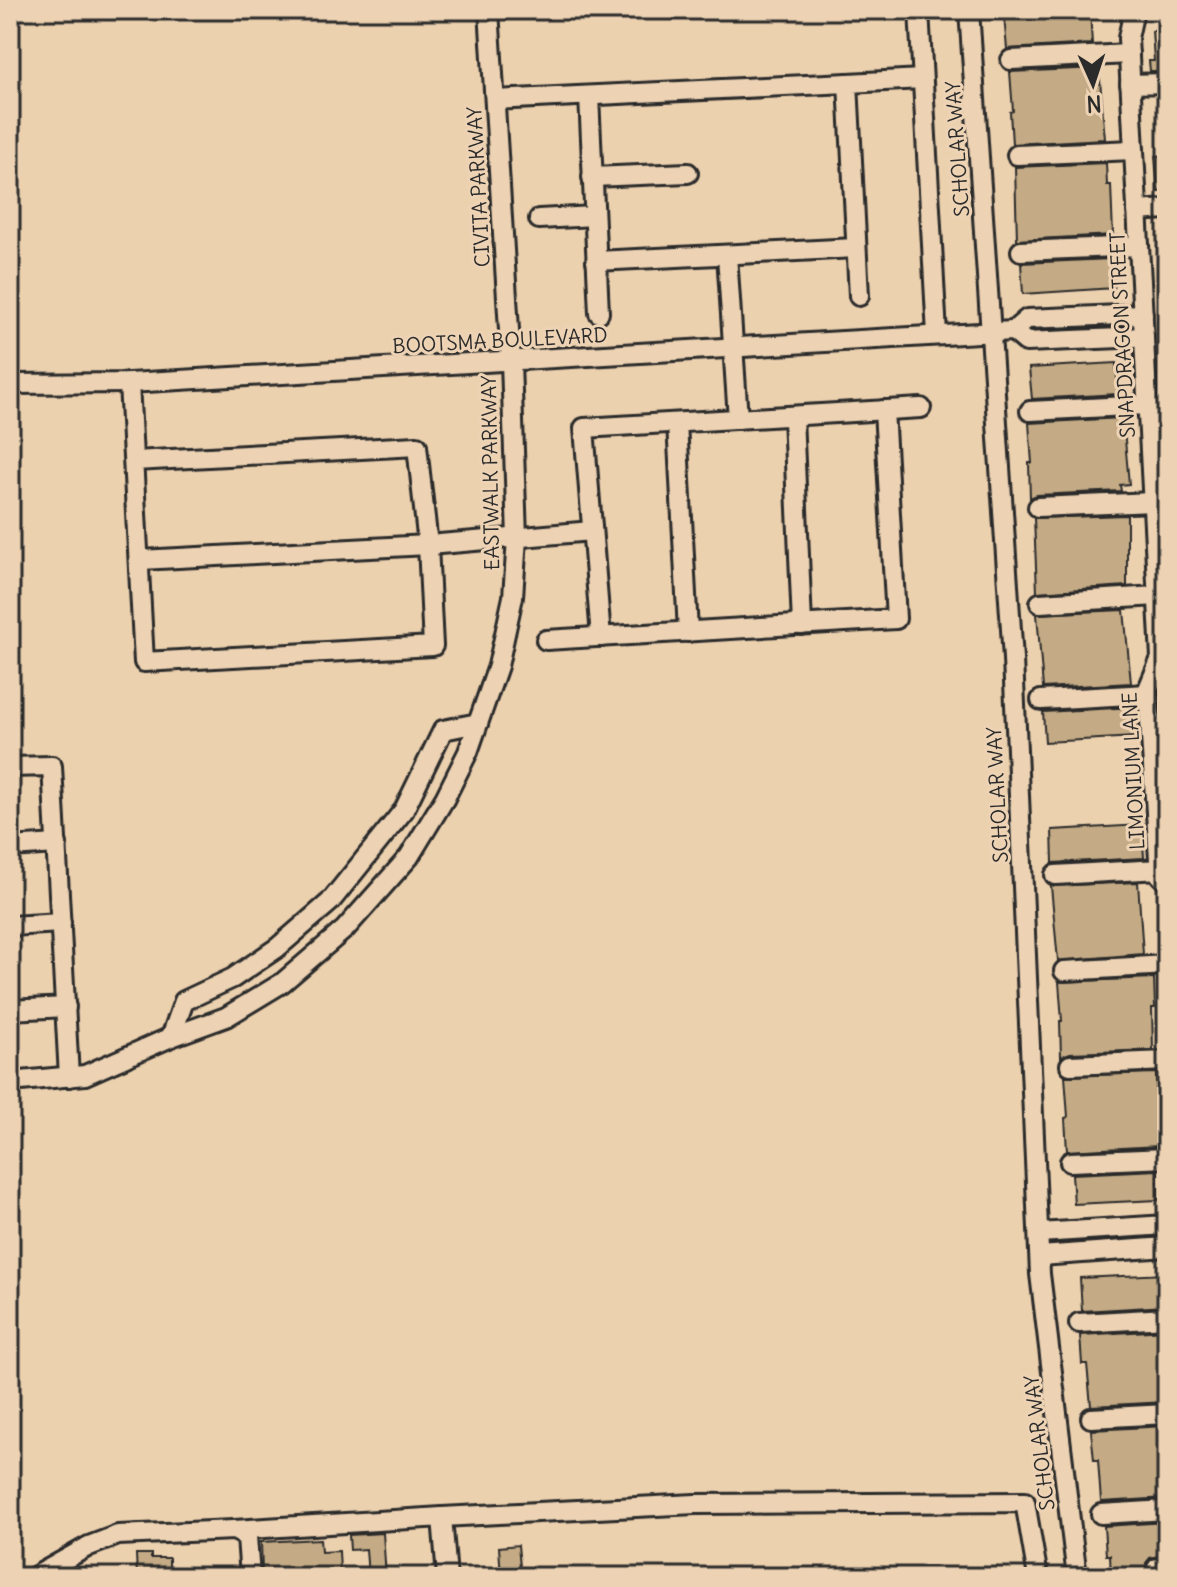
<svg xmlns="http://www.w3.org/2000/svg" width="1177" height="1587" font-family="Delius,sans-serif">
  <rect width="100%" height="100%" fill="#ecd1af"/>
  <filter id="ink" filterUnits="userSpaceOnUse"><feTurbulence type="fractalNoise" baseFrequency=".0125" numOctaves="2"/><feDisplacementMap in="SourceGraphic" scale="16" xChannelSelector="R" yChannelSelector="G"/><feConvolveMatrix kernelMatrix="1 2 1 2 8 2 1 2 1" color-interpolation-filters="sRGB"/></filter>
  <g filter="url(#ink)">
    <g fill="#c4ab85" stroke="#2b2b2b" stroke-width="2">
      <polygon points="1090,11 1092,44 1007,49 1004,16"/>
      <polygon points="1167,30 1167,71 1150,71 1149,61 1154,61 1152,31"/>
      <polygon points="1099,68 1105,139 1012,144 1010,112 1013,111 1010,72"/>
      <polygon points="1167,155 1167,191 1158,192 1155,156"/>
      <polygon points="1106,163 1107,185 1111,185 1113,235 1017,240 1015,167"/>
      <polygon points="1112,259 1114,288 1023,294 1021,263"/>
      <polygon points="1116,363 1118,394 1032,399 1029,368"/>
      <polygon points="1123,418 1129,484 1120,485 1121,491 1037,495 1030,498 1029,463 1032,463 1029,423"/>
      <polygon points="1127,515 1127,586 1037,592 1034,518"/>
      <polygon points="1124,610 1131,683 1043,688 1037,614"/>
      <polygon points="1135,707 1136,737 1045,742 1043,712"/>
      <polygon points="1142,825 1144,858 1053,863 1052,830"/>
      <polygon points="1138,882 1143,954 1058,961 1051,886"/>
      <polygon points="1154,978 1155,1008 1152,1008 1153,1050 1070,1053 1061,1057 1060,1021 1062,1021 1059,982"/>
      <polygon points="1156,1073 1158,1146 1067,1151 1065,1118 1068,1117 1065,1076"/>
      <polygon points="1158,1170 1158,1200 1074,1204 1072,1174"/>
      <polygon points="1166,1274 1167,1306 1082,1311 1080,1278"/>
      <polygon points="1167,1330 1167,1402 1091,1406 1087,1364 1082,1364 1080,1335"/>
      <polygon points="1167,1426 1167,1498 1101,1502 1098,1460 1094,1460 1091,1430"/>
      <polygon points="1167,1522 1167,1562 1158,1556 1150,1558 1146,1563 1145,1577 1111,1577 1110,1555 1106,1555 1104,1526"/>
      <polygon points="383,1533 386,1577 368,1577 366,1549 350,1550 349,1535"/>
      <polygon points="320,1539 321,1552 339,1551 340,1572 318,1573 318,1577 291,1577 291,1570 262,1571 261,1542"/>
      <polygon points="518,1545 521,1577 501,1577 499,1547"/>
      <polygon points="136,1554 151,1554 151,1558 169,1558 169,1570 152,1571 153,1577 137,1577"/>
    </g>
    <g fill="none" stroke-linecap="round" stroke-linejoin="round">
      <g stroke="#2b2b2b" stroke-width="24">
        <g id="minor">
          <polyline points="919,10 937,335"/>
          <polyline points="969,10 1013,659 1040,1274 1077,1577"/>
          <polyline points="1134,10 1128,38 1161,658 1148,689 1160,875 1167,882"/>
          <polyline points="1011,60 1129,54"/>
          <polyline points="1130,84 1167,83"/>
          <polyline points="589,96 599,313"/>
          <polyline points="495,100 848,83"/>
          <polyline points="1017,155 1134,150"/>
          <polyline points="592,177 688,173"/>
          <polyline points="1137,211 1167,209"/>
          <polyline points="539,219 594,216"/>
          <polyline points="1021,251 1139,246"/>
          <polyline points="727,255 738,419"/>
          <polyline points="596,261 856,248"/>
          <polyline points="859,296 848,83 922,79"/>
          <polyline points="1013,331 1026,342 1144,337"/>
          <polyline points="129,383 144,662 433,646 428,545 417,446 134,461"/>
          <polyline points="10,384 129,383 1013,331 1027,319 1143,314"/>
          <polyline points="1030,411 1147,405"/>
          <polyline points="793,416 802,625"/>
          <polyline points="677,423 688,632"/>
          <polyline points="1038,507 1153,502"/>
          <polyline points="140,560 428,545 592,531"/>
          <polyline points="1040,603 1157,596"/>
          <polyline points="601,637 584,428 921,408"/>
          <polyline points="546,640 896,619 884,410"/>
          <polyline points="1041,700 1148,694"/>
          <polyline points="10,767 52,766 69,1077"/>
          <polyline points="10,847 57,844"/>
          <polyline points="1055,875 1160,869"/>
          <polyline points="10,926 61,923"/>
          <polyline points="1064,971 1167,965"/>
          <polyline points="10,1010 66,1007"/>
          <polyline points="171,1037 184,1001 233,978 277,948 330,902 404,810 443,730 478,723"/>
          <polyline points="1070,1065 1167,1061"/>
          <polyline points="10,1082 85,1075 171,1037 226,1017 282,983 345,929 409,857 445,798 468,752 498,666 513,597 517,538 511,362 489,10"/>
          <polyline points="1070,1162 1167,1158"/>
          <polyline points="1039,1233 1167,1225"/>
          <polyline points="1040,1256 1167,1247"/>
          <polyline points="1079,1323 1167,1318"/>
          <polyline points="1091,1418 1167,1414"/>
          <polyline points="1101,1514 1167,1510"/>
          <polyline points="442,1517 695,1504 1025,1502 1038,1577"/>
          <polyline points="234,1530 442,1517 447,1577"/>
          <polyline points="1157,1568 1157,1577"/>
          <polyline points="34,1577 89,1546 118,1535 234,1530 247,1537 250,1577"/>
        </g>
      </g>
      <use href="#minor" stroke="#edd3b4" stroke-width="18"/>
    </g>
  </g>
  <g text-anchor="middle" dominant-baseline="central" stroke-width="6" stroke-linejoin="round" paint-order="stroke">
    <g font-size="20" fill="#2b2b2b" stroke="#edd3b4">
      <text transform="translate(957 149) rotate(-94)">SCHOLAR WAY</text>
      <text transform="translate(478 187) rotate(-93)">CIVITA PARKWAY</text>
      <text transform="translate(1122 335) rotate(-93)">SNAPDRAGON STREET</text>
      <text transform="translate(500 340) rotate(-3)">BOOTSMA BOULEVARD</text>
      <text transform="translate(490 473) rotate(-91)">EASTWALK PARKWAY</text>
      <text transform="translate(1133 771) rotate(-93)">LIMONIUM LANE</text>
      <text transform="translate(997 795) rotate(-93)">SCHOLAR WAY</text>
      <text transform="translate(1039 1443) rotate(-97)">SCHOLAR WAY</text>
    </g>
  </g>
  <rect width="1177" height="1587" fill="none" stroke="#edd3b4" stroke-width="40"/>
  <rect x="20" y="20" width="1137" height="1547" fill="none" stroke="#2b2b2b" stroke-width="3" filter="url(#ink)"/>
  <g transform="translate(1093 84) rotate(177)" stroke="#edd3b4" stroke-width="6" paint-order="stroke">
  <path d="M0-6L14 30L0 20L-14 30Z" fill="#2b2b2b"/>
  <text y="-12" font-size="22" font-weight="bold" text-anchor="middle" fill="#2b2b2b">N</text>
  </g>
</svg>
